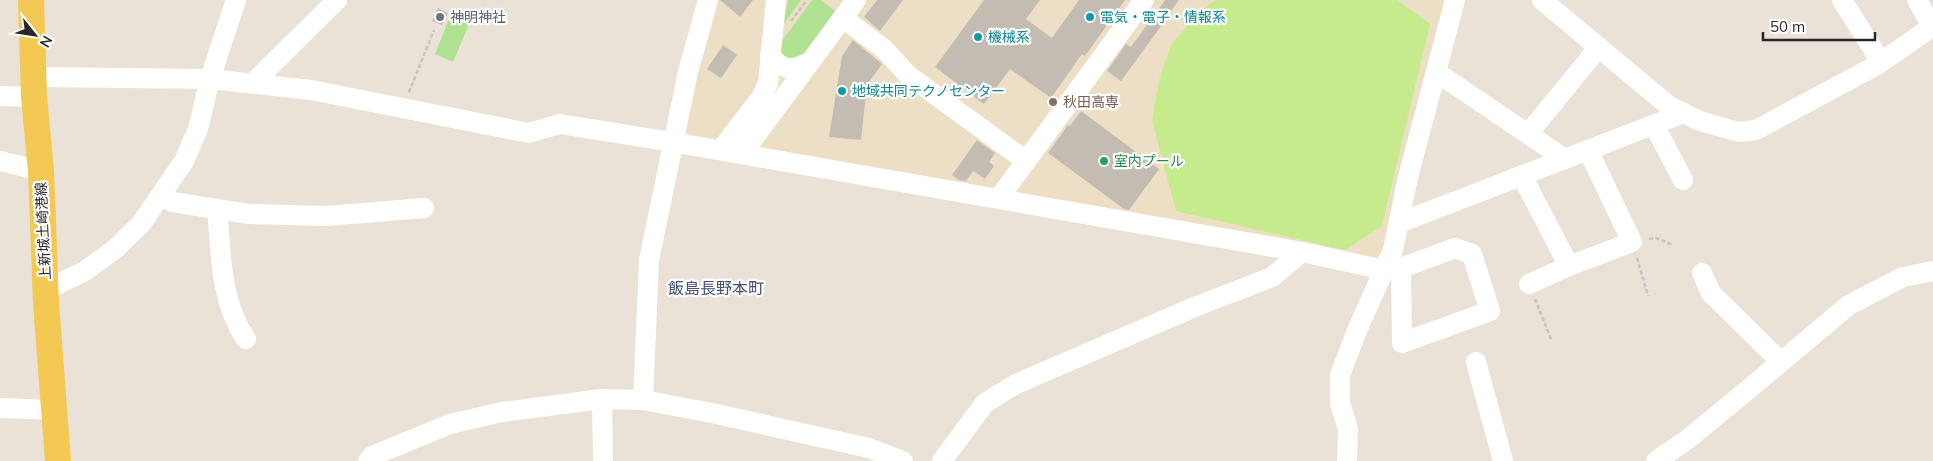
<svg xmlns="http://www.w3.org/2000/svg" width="1933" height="461" font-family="Mulish,'Noto Sans JP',sans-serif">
  <rect width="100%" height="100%" fill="#eae1d7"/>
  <polygon fill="#eddfc5" points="716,0 1448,0 1427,65 1381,262 678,139"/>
  <g fill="#afe391">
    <polygon points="788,0 801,0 784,24"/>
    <polygon points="812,0 821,0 835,11 802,57 789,60 782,56 779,45"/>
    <polygon points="453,9 472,17 453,62 435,54"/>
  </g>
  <polygon fill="#c6eb8c" points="1215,0 1397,0 1430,24 1382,226 1345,250 1176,211 1152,120 1160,76 1171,45 1196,15"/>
  <g fill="#c2bcb3">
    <polygon points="720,0 753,0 740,17"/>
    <polygon points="877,0 903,0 880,31 864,17"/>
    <polygon points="984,0 1040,0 1026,19 1052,38 1079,0 1125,0 1085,56 1082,54 1051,98 1010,69 984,104 935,67"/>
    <polygon points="1165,0 1179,0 1166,18 1157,11"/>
    <polygon points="438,8 448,13 442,25 432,21"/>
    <polygon points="1154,15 1164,22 1121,81 1107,71 1126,44 1131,47"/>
    <polygon points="853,40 882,64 867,85 861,140 829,137 842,56"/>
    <polygon points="723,45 737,55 721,78 707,69"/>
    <polygon points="1081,111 1159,169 1129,210 1124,209 1048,153 1068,125 1070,126"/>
    <polygon points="977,140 995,153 989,162 994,166 985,179 973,171 966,181 959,180 952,175"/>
  </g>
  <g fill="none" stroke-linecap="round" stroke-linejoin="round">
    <g stroke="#c3c3c3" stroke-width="2.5" stroke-dasharray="4 2.5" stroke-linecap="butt">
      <polyline points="791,21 807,0"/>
      <polyline points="409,92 434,30"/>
      <polyline points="1649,239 1656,238 1673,245"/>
      <polyline points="1637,258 1648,296"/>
      <polyline points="1535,299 1551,339"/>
    </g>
    <g stroke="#fff" stroke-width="20">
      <polyline points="1542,0 1669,106 1700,121 1739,132 1756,130 1877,65 1933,26"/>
      <polyline points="1842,0 1881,62"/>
      <polyline points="1917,0 1932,27"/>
      <polyline points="843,18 884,49 908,75 1026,161"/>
      <path d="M770,55C784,72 792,71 811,61"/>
      <polyline points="1436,72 1565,159"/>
      <polyline points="34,77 210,79 311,90 529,133 560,124 672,142 1302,252 1385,270"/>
      <polyline points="252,84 337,0"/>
      <polyline points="0,96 34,97"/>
      <polyline points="1654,125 1683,180"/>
      <polyline points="1528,134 1599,47"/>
      <polyline points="721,150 762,96 768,83 776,0"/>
      <polyline points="742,154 856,0"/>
      <polyline points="0,161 41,171"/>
      <polyline points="1522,176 1569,266 1632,242 1588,150"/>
      <polyline points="162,194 172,202 249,214 327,216 424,208"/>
      <polyline points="999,198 1144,0"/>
      <path d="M217,209C221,253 220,301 246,339"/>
      <polyline points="1399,223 1684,113"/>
      <polyline points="1388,261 1401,268 1402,343 1490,311 1472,254 1455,248 1401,268"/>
      <polyline points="1702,273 1711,293 1781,362"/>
      <polyline points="1529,284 1569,266"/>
      <polyline points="46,290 85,271 115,249 141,224 184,161 198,129 210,79 236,0"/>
      <polyline points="1476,362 1503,461"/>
      <polyline points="602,399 603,461"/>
      <polyline points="643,400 649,260 688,72 708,0"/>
      <polyline points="0,408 54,410"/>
      <polyline points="368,461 372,456 450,424 502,412 602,399 643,400 712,413 869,448 903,461"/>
      <polyline points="942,461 985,403 1016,384 1197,306 1272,277 1302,252"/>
      <polyline points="1347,461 1348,429 1340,403 1340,375 1358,328 1393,250 1408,177 1455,0"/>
      <polyline points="1656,461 1688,439 1750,388 1849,305 1903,277 1933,271"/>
    </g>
    <polyline stroke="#f4c953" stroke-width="26" points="31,0 34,97 41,171 46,303 58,461"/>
  </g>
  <circle fill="#6b7280" stroke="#fff" stroke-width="2" cx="440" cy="17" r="5"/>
  <g fill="#0f9aa8" stroke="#fff" stroke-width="2">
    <circle cx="1090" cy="17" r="5"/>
    <circle cx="978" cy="37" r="5"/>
    <circle cx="842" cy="91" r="5"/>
  </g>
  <circle fill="#8d6e63" stroke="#fff" stroke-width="2" cx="1053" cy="102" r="5"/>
  <circle fill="#2e9e5b" stroke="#fff" stroke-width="2" cx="1104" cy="161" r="5"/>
  <g text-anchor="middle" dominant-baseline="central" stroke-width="4.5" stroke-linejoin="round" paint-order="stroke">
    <g font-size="14" fill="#5b616d" stroke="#fff" text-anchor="start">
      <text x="450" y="17">神明神社</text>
    </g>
    <g font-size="14" fill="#0d838f" stroke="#fff" text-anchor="start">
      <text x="1100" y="17">電気・電子・情報系</text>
      <text x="988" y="37">機械系</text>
      <text x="852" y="91">地域共同テクノセンター</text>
    </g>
    <g font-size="14" fill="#785e54" stroke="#fff" text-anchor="start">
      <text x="1063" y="102">秋田高専</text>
    </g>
    <g font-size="14" fill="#27864d" stroke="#fff" text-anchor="start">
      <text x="1114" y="161">室内プール</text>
    </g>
    <g font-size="14" fill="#272727" stroke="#fff">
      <text transform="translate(43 231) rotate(-93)">上新城土崎港線</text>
    </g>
    <g font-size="16" fill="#475178" stroke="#fff">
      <text x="716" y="288">飯島長野本町</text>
    </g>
  </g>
  <g transform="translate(35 35) rotate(120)" stroke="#ffffff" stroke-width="4" paint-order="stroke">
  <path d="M0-4L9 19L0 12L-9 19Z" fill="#272727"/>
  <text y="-8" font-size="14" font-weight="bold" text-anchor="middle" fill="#272727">N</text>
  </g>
  <path d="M1763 32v8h112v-8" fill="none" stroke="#272727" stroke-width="2.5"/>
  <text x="1770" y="32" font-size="15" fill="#272727" stroke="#ffffff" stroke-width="4" paint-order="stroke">50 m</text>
</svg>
